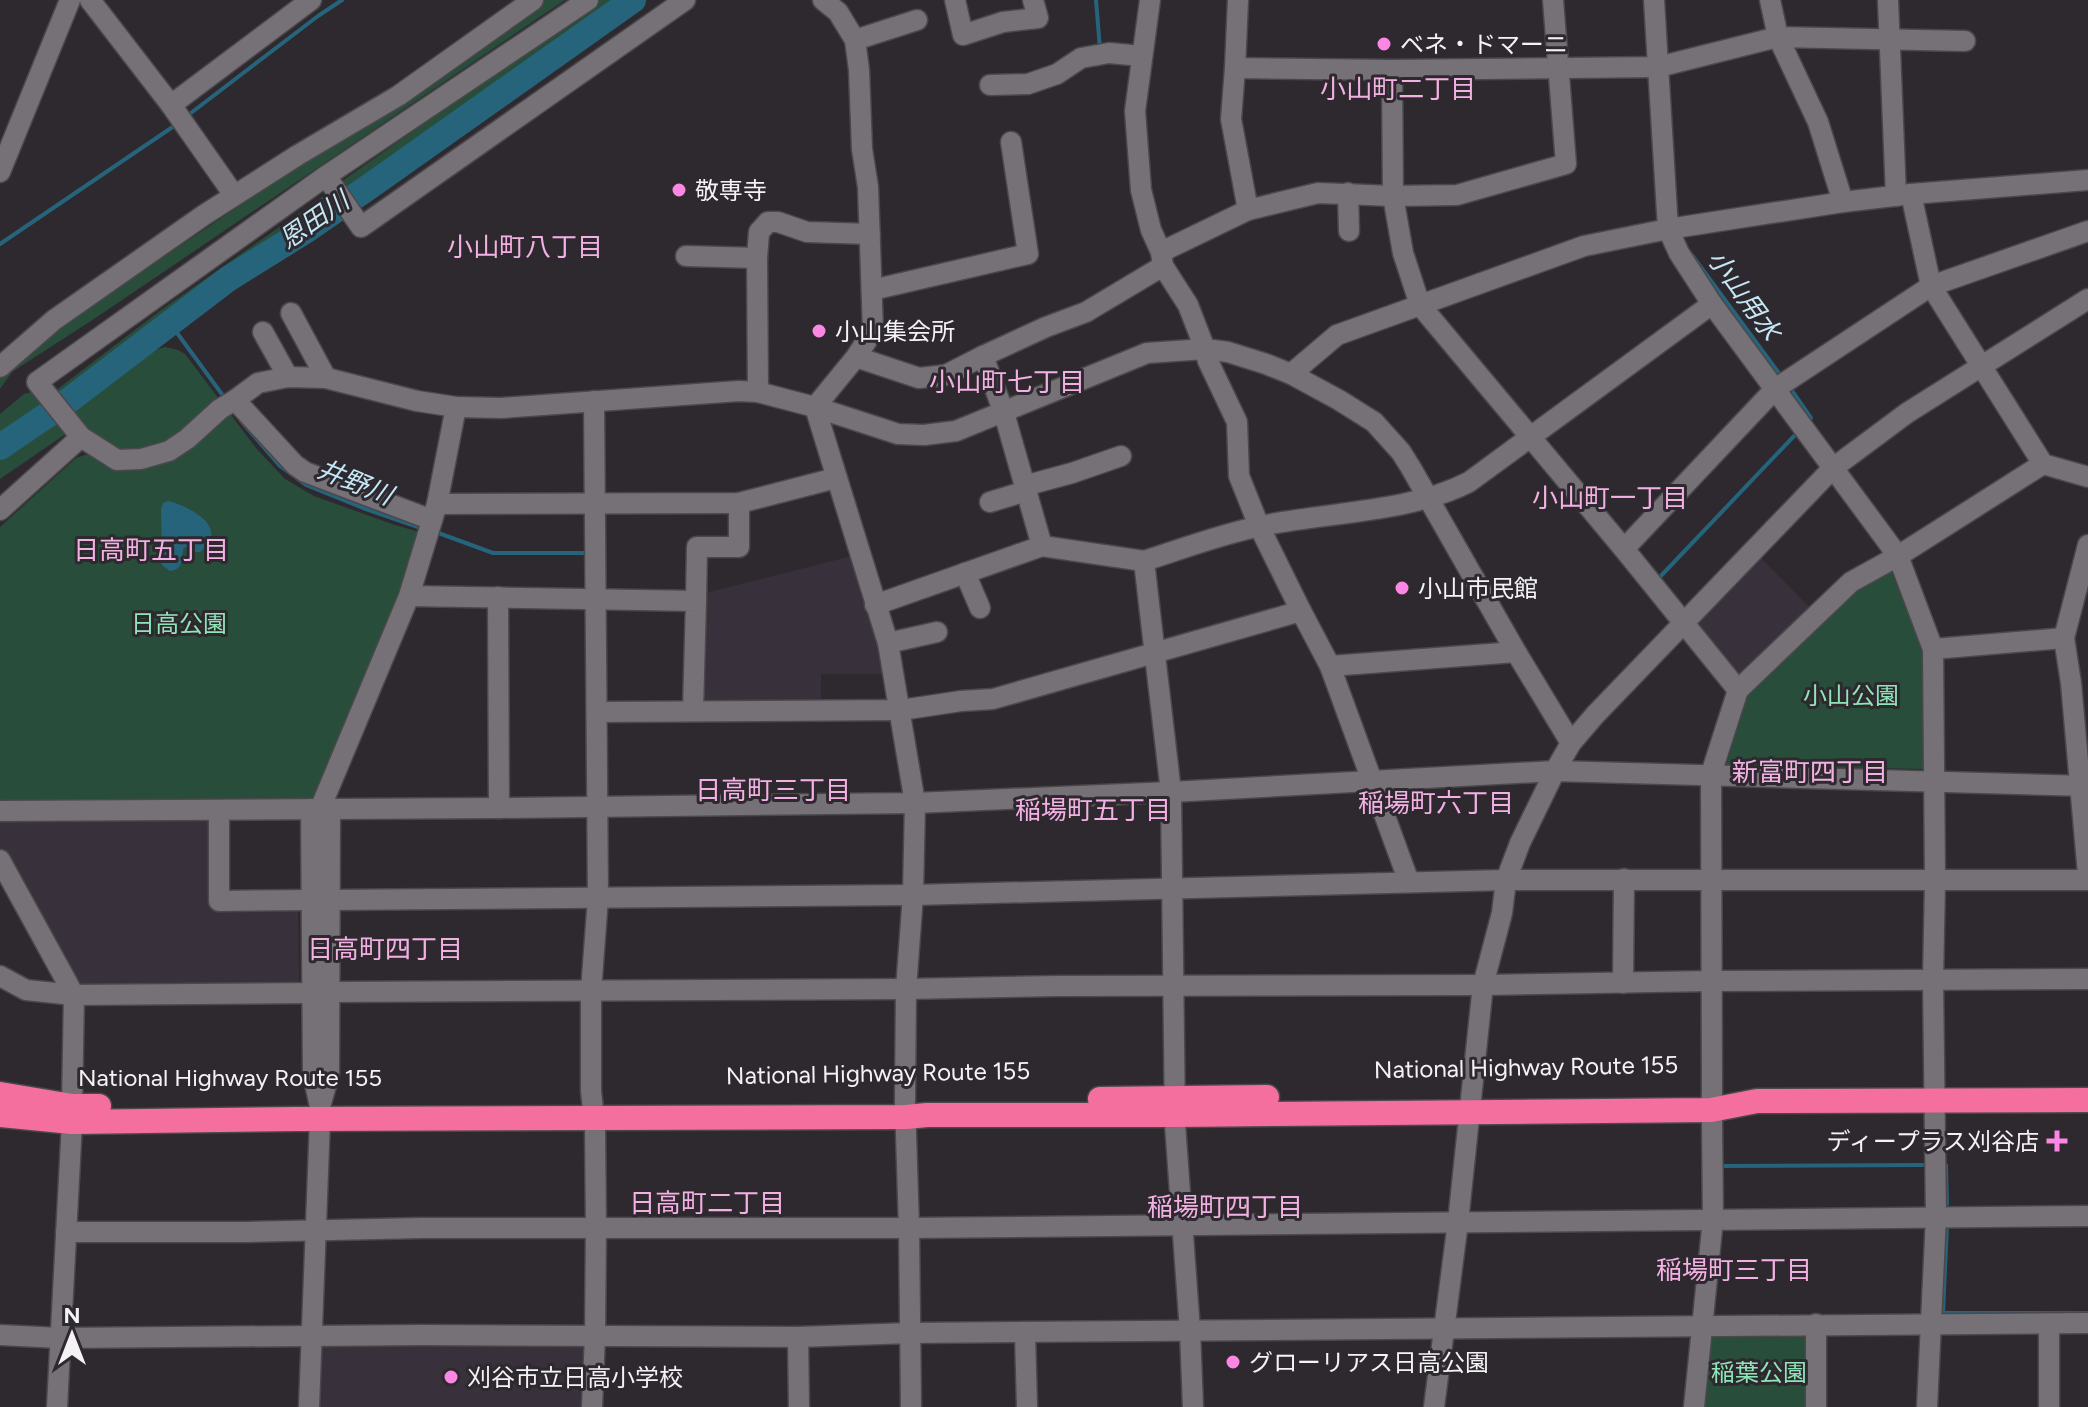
<svg xmlns="http://www.w3.org/2000/svg" width="2088" height="1407" font-family="Figtree,'Noto Sans JP',sans-serif">
  <rect width="100%" height="100%" fill="#2d292e"/>
  <g fill="#38313b">
    <polygon points="852,556 881,645 885,674 821,674 821,702 702,702 702,594"/>
    <polygon points="1760,557 1812,610 1743,678 1696,622"/>
    <polygon points="212,819 213,907 298,907 299,981 294,986 80,986 0,848 0,820"/>
    <polygon points="583,1345 581,1407 318,1407 320,1346"/>
  </g>
  <g fill="#294d3b">
    <polygon points="543,0 565,0 97,317 12,372 0,389 0,370 18,355 431,77"/>
    <polygon points="600,0 611,0 348,188 342,181"/>
    <polygon points="329,192 334,199 165,317 61,397 55,391 161,310"/>
    <polygon points="165,347 178,350 185,354 256,448 285,479 314,496 392,524 419,532 385,637 315,797 309,801 0,802 0,527 76,458 91,453 67,412 155,350"/>
    <polygon points="32,392 43,405 0,435 0,414 24,394"/>
    <polygon points="58,421 67,433 0,479 0,460"/>
    <polygon points="1890,568 1923,650 1924,769 1726,765 1749,692 1854,590"/>
    <polygon points="1812,1336 1812,1407 1701,1407 1710,1337"/>
  </g>
  <path fill="#26647c" d="M168,501C191,507 231,528 200,552H194L184,547C180,558 185,569 170,571L162,565L161,509L163,503Z"/>
  <g fill="none" stroke-linecap="round" stroke-linejoin="round">
    <g stroke="#26647c" stroke-width="4">
      <polyline points="1096,0 1100,49"/>
      <polyline points="187,116 318,16 342,0"/>
      <polyline points="0,244 177,124"/>
      <polyline points="1692,255 1781,376"/>
      <polyline points="169,322 224,397"/>
      <polyline points="1793,392 1811,418"/>
      <polyline points="241,421 280,466 306,485 363,508 421,528"/>
      <polyline points="433,531 493,553 589,553"/>
      <polyline points="1658,579 1794,436"/>
      <polyline points="1720,1163 1720,1166 1923,1165"/>
      <polyline points="1946,1165 1947,1204"/>
      <polyline points="1947,1226 1943,1313 2088,1313"/>
    </g>
    <polyline stroke="#26647c" stroke-width="26" points="0,447 68,401 228,279 305,231 373,184 633,0"/>
    <g stroke="#4b484c" stroke-width="23">
      <g id="minor">
        <polyline points="90,0 171,105 234,195"/>
        <polyline points="955,0 963,35 1003,22 1038,18 1033,0"/>
        <polyline points="1150,0 1135,111 1141,190 1151,230 1161,252"/>
        <polyline points="1238,0 1235,68 1392,70 1658,67 1778,37 1818,122 1843,202"/>
        <polyline points="1553,0 1566,164 1457,195 1393,196 1318,193 1248,210 1161,252 1163,266 1188,305 1205,349 1228,352 1266,364 1291,374 1339,400 1374,422 1401,452 1411,468 1516,652 1571,743"/>
        <polyline points="1654,0 1668,229 1843,202 1911,194 2088,180"/>
        <polyline points="1770,0 1778,37 1965,41"/>
        <polyline points="1888,0 1896,196"/>
        <polyline points="855,40 917,20"/>
        <polyline points="1235,68 1231,119 1248,210"/>
        <polyline points="1392,70 1393,196 1403,253 1420,305 1624,549 1738,690"/>
        <polyline points="990,85 1028,84 1057,74 1081,58 1109,53 1142,56"/>
        <polyline points="171,105 311,0"/>
        <polyline points="0,172 70,0"/>
        <polyline points="326,176 361,227 685,0"/>
        <polyline points="1348,193 1349,231"/>
        <polyline points="1911,194 1931,286 2043,464 2088,477"/>
        <polyline points="686,256 757,258 758,392"/>
        <polyline points="757,258 759,232 768,222 778,222 807,232 870,234"/>
        <polyline points="872,290 1028,254 1011,142"/>
        <polyline points="291,313 326,378"/>
        <polyline points="263,332 288,377"/>
        <polyline points="983,356 1004,413 1042,546"/>
        <polyline points="856,357 919,378 946,375 983,356 1046,327 1086,312 1163,266"/>
        <polyline points="0,367 54,320 204,215 298,155 398,96 533,0"/>
        <polyline points="1291,374 1337,335 1584,246 1668,229 1679,253 1712,304 1898,556 1933,649 1935,881 1933,980 1936,1217 1927,1407"/>
        <polyline points="235,400 258,383 288,377 326,378 417,401 456,407"/>
        <polyline points="815,407 888,643 915,803 913,895 906,989 905,1102 909,1228 911,1407"/>
        <polyline points="815,407 856,357 873,331 868,187 862,149 859,70 855,40 838,12 823,0"/>
        <polyline points="1024,486 1072,473 1121,456"/>
        <polyline points="990,502 1026,491"/>
        <polyline points="437,504 739,503 836,478"/>
        <polyline points="0,510 81,437"/>
        <polyline points="432,520 305,472 295,465 235,400 220,409 187,439 169,451 141,459 117,460 81,437 37,382 326,176 588,0"/>
        <polyline points="2088,545 2064,638 2071,683 2088,874"/>
        <polyline points="1624,549 1775,389 1931,286 2088,231"/>
        <polyline points="965,573 980,608"/>
        <polyline points="409,596 696,601 693,710"/>
        <polyline points="498,597 499,808"/>
        <polyline points="696,601 697,547 739,547 739,503"/>
        <polyline points="875,605 1042,546 1144,561"/>
        <polyline points="888,643 937,632"/>
        <polyline points="1933,649 2064,638"/>
        <polyline points="1330,666 1516,652"/>
        <polyline points="597,712 901,710 961,701 993,699 1301,611 1330,666 1409,882"/>
        <polyline points="320,809 409,596 437,504 456,407 501,408 739,391 758,392 815,407 898,434 924,435 956,431 1147,353 1205,349 1208,361 1237,422 1239,476 1259,526 1301,611"/>
        <polyline points="219,810 219,901 312,900"/>
        <polyline points="0,811 499,808 915,803 1171,792 1555,771 2088,786"/>
        <polyline points="0,860 74,995 72,1106"/>
        <polyline points="330,900 913,895 1506,880 2088,880"/>
        <polyline points="0,976 26,990 74,995 313,993"/>
        <polyline points="1623,983 1624,879"/>
        <polyline points="330,992 906,989 1057,986 1483,985 1711,981 2088,979"/>
        <polyline points="321,1103 329,1075 330,809"/>
        <polyline points="66,1232 248,1232 421,1228 909,1228 2088,1216"/>
        <polyline points="2049,1324 2049,1407"/>
        <polyline points="1025,1332 1027,1407"/>
        <polyline points="0,1335 60,1338 421,1335 798,1337 910,1333 2088,1323"/>
        <polyline points="798,1337 799,1407"/>
        <polyline points="57,1407 72,1122"/>
        <polyline points="309,1407 320,1119 320,1107 313,1074 311,809"/>
        <polyline points="592,1407 595,1335 596,1228 595,1127 591,1091 591,991 598,898 594,401"/>
        <path d="M1193,1407L1190,1331L1175,1124L1171,792L1144,561C1182,549 1221,534 1261,526C1326,512 1409,513 1469,482L1712,304"/>
        <polyline points="1434,1407 1458,1222 1483,985 1502,913 1506,880 1520,843 1555,771 1571,743 1595,715 1833,468 1907,413 2088,299"/>
        <polyline points="1694,1407 1713,1219 1712,1120 1711,1110 1712,1093 1711,774 1738,690 1851,582 1898,556 2043,464"/>
        <polyline points="1816,1407 1816,1324"/>
      </g>
    </g>
    <g stroke="#4b484c" stroke-width="27">
      <g id="highway">
        <polyline points="0,1094 72,1106 99,1106"/>
        <polyline points="1100,1099 1267,1097"/>
        <polyline points="0,1115 72,1122 296,1119 906,1117 927,1115 1175,1115 1711,1110 1757,1101 2088,1100"/>
      </g>
    </g>
    <use href="#minor" stroke="#757177" stroke-width="20"/>
    <use href="#highway" stroke="#f56f9e" stroke-width="24"/>
  </g>
  <g fill="#fc86e4" stroke="#2d292e" stroke-width="3">
    <circle cx="1384" cy="44" r="8"/>
    <circle cx="679" cy="190" r="8"/>
    <circle cx="819" cy="331" r="8"/>
    <circle cx="1402" cy="588" r="8"/>
    <path d="M2053 1129h8v8h8v8h-8v8h-8v-8h-8v-8h8z"/>
    <circle cx="1233" cy="1362" r="8"/>
    <circle cx="451" cy="1377" r="8"/>
  </g>
  <g text-anchor="middle" dominant-baseline="central" stroke-width="6" stroke-linejoin="round" paint-order="stroke">
    <g font-size="24" fill="#f4f2f5" stroke="#2d292e" text-anchor="start">
      <text x="1400" y="44">ベネ・ドマーニ</text>
      <text x="695" y="190">敬専寺</text>
      <text x="835" y="331">小山集会所</text>
      <text x="1418" y="588">小山市民館</text>
      <text x="2039" y="1141" text-anchor="end">ディープラス刈谷店</text>
      <text x="1249" y="1362">グローリアス日高公園</text>
      <text x="467" y="1377">刈谷市立日高小学校</text>
    </g>
    <g font-size="24" fill="#8fe4b8" stroke="#2d292e">
      <text x="179" y="623">日高公園</text>
      <text x="1851" y="695">小山公園</text>
      <text x="1759" y="1372">稲葉公園</text>
    </g>
    <g font-size="24" fill="#f4f2f5" stroke="#2d292e">
      <text transform="translate(1526 1067) rotate(-1)">National Highway Route 155</text>
      <text transform="translate(878 1073) rotate(-1)">National Highway Route 155</text>
      <text x="230" y="1077">National Highway Route 155</text>
    </g>
    <g font-size="26" fill="#f2b0e3" stroke="#2d292e">
      <text x="1398" y="89">小山町二丁目</text>
      <text x="525" y="247">小山町八丁目</text>
      <text x="1007" y="382">小山町七丁目</text>
      <text x="1610" y="498">小山町一丁目</text>
      <text x="151" y="550">日高町五丁目</text>
      <text x="1810" y="772">新富町四丁目</text>
      <text x="773" y="790">日高町三丁目</text>
      <text x="1436" y="803">稲場町六丁目</text>
      <text x="1093" y="810">稲場町五丁目</text>
      <text x="385" y="949">日高町四丁目</text>
      <text x="707" y="1203">日高町二丁目</text>
      <text x="1225" y="1207">稲場町四丁目</text>
      <text x="1734" y="1270">稲場町三丁目</text>
    </g>
    <g font-size="26" font-style="italic" fill="#c5e7f6" stroke="#2d292e">
      <text transform="translate(314 220) rotate(-35)">恩田川</text>
      <text transform="translate(1744 295) rotate(54)">小山用水</text>
      <text transform="translate(355 482) rotate(22)">井野川</text>
    </g>
  </g>
  <g transform="translate(72 1335)" stroke="#2d292e" stroke-width="6" paint-order="stroke">
  <path d="M0-6L14 30L0 20L-14 30Z" fill="#f4f2f5"/>
  <text y="-12" font-size="22" font-weight="bold" text-anchor="middle" fill="#f4f2f5">N</text>
  </g>
</svg>
